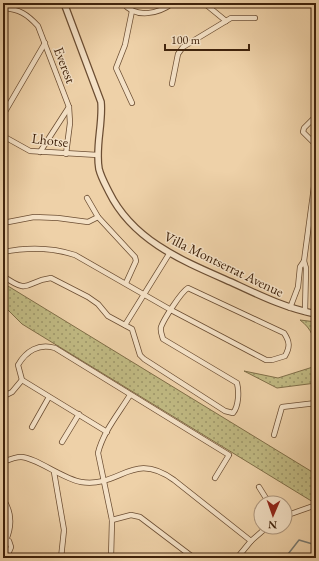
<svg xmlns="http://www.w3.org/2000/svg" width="319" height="561" font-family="'EB Garamond',serif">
  <defs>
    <pattern id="grass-dots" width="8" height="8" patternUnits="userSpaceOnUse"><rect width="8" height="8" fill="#c0b982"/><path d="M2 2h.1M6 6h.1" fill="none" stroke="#9d9669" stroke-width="1.8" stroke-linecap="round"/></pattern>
  </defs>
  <rect width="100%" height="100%" fill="#eed1a8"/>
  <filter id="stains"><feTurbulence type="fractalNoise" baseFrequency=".005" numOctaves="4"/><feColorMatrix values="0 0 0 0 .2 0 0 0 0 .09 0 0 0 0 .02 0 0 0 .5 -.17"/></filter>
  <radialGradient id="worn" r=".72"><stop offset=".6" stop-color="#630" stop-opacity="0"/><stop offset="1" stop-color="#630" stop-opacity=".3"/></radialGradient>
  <g fill="url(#grass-dots)" stroke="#806e47">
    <polygon points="3,283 314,473 315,498 313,502 22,324 3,305"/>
    <path d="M300,320L316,322V354C315,339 312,329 300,320Z"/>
    <polygon points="316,366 316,383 277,388 244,371 278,378"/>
  </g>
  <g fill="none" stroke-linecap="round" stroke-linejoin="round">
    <polyline stroke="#797a71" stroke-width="1.5" points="285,558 299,540 316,545"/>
    <g stroke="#6c4e33" stroke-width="6">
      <g id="minor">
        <path d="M123,3C136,19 158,14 173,3"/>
        <polyline points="204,3 226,21"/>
        <path d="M3,8C19,9 27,14 38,26L69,107L70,123L66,154"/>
        <polyline points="172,84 178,54 183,47 231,18 255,18"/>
        <polyline points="132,103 116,68 125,45 132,11"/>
        <polyline points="3,115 45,43"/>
        <polyline points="316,116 304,128 303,132 316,145"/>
        <polyline points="3,136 30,151 98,155"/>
        <polyline points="40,152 69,107"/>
        <polyline points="87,198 98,217 135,257 136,261 126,283"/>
        <polyline points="3,223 34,217 58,218 88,222 98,217"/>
        <path d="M3,252C28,247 51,247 75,255L171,310L266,360H272L285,356C290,347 290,342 284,333L188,288C181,292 164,319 161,327C160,331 162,335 163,339L237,383C239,391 239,406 233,413L225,411L144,359L140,355L132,329L108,316L98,304L88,297L51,278C25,281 31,296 3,276"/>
        <polyline points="290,308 298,287 300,267 304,261"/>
        <polyline points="305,312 306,268 304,261 316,172"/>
        <polyline points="125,325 169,254"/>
        <polyline points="6,395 12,392 22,380"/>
        <polyline points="32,427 49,397"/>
        <path d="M107,432L22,380L18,365C26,351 39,343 55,348L229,455L215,478"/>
        <polyline points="274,435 282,407 316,403"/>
        <polyline points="62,442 79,414"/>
        <path d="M3,462C8,460 15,457 21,457C35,457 63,479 81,482C121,488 132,450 174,480L251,541"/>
        <polyline points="54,472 64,530 61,558"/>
        <polyline points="259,487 269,503"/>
        <path d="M3,499C12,512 12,526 6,540"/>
        <polyline points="285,516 316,505"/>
        <polyline points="112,520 131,515 140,517 194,558"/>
        <polyline points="3,539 9,541 11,547 8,554 3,555"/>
        <path d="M111,558L112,520L98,453C103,432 119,413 130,395"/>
        <polyline points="237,558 251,541 267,527"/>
      </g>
    </g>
    <g stroke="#6c4e33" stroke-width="8">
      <path id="tertiary" d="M64,3L101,102C103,124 95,147 99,169C101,177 105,184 109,192C133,241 183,261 231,282C259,295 285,308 316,314"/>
    </g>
    <use href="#minor" stroke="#f4e1c6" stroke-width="4.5"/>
    <use href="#tertiary" stroke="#f4e1c6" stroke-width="5.5"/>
  </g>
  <g text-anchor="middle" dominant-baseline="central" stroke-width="3" stroke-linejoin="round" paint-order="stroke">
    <g font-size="14" fill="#40230c" stroke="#f4e1c6">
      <text transform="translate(65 65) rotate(69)">Everest</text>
      <text transform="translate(50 140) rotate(7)">Lhotse</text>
      <text transform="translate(224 264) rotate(26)">Villa Montserrat Avenue</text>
    </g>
  </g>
  <rect width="319" height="561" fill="none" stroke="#eed1a8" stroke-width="16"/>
  <rect x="4" y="4" width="311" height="553" fill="none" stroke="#40230c" stroke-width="2"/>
  <rect x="8" y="8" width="303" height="545" fill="none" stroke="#40230c"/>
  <g transform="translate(273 515) rotate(182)"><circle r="19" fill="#f4e1c6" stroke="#ac957c"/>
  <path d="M0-3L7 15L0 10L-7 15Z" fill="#8f2418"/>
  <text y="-6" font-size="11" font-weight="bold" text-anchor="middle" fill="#40230c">N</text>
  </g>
  <path d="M165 44v6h84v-6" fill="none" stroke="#40230c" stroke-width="2"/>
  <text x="171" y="44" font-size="12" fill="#40230c" stroke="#f4e1c6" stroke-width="3" paint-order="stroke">100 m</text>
  <rect width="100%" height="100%" filter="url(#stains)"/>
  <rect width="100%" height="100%" fill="url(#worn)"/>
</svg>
